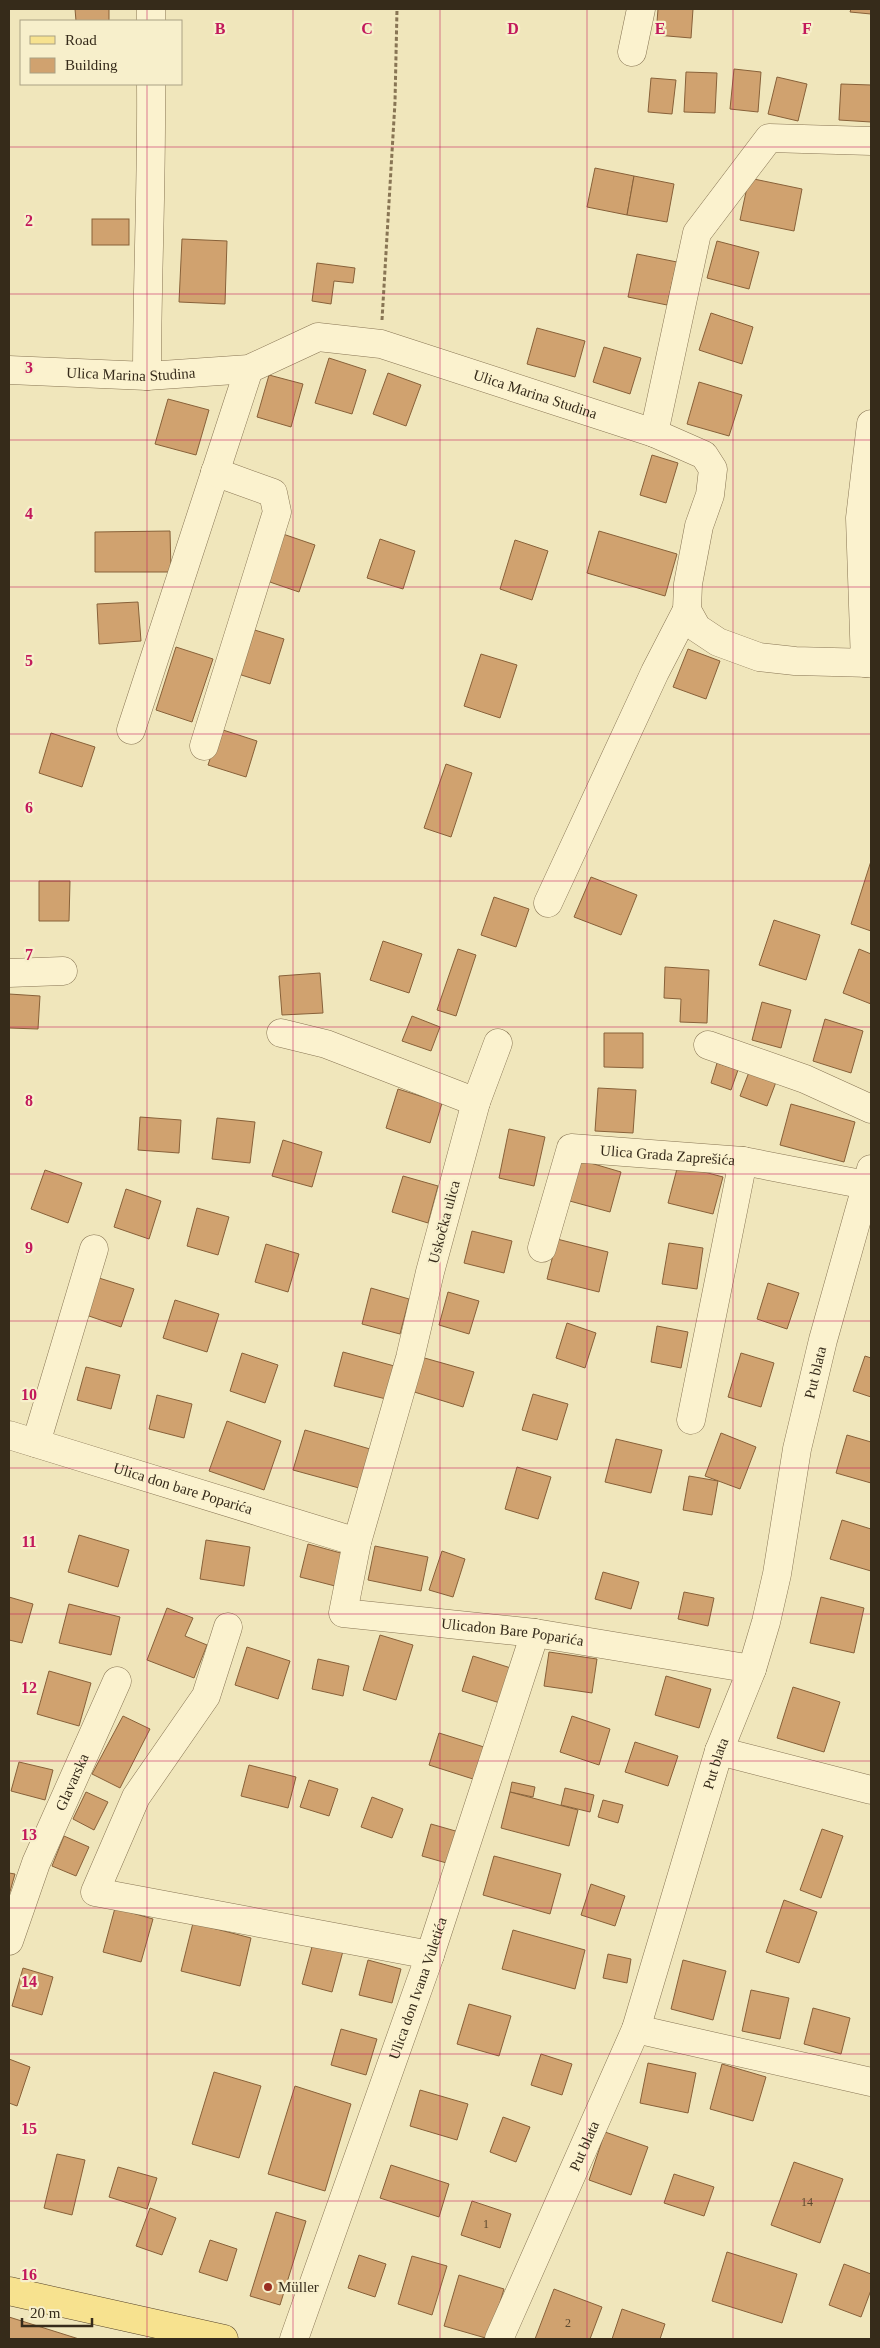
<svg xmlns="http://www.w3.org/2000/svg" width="880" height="2348" font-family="Georgia,serif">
  <rect width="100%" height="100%" fill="#f0e6bb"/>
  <g fill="#d0a26f" stroke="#886139">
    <polygon points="75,9 109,9 109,21 76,21"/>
    <polygon points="658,9 693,9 691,38 656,35"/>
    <polygon points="851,9 871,9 871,14 850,12"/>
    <polygon points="734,69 761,72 758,112 730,109"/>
    <polygon points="686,72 717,73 715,113 684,112"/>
    <polygon points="777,77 807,84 798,121 768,114"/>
    <polygon points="651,78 676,80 672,114 648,112"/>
    <polygon points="841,84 871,85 871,122 839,120"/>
    <polygon points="595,168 634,176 627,215 587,207"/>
    <polygon points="634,176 674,184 667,222 627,215"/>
    <polygon points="749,178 802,189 794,231 740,220"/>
    <rect x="92" y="219" width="37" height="26"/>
    <polygon points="182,239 227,241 225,304 179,302"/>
    <polygon points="717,241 759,252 749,289 707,278"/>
    <polygon points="637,254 677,262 667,305 628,297"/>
    <polygon points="317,263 355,268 353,283 334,281 331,304 312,301"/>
    <polygon points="711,313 753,327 742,364 699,350"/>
    <polygon points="537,328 585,341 575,377 527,364"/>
    <polygon points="604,347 641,358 630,394 593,382"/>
    <polygon points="329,358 366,370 352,414 315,403"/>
    <polygon points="388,373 421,385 406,426 373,414"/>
    <polygon points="269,375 303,384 291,427 257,417"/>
    <polygon points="699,382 742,395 729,436 687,424"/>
    <polygon points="168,399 209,410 196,455 155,444"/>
    <polygon points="652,455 678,463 666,503 640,495"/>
    <polygon points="170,531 171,572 95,572 95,532"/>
    <polygon points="599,531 677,554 665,596 587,573"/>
    <polygon points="280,533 315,545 299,592 264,580"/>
    <polygon points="380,539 415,551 403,589 367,578"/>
    <polygon points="515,540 548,551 532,600 500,589"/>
    <polygon points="138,602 141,641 99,644 97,604"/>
    <polygon points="248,628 284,639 270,684 235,673"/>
    <polygon points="176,647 213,659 192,722 156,710"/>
    <polygon points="688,649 720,661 706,699 673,687"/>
    <polygon points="481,654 517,665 500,718 464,706"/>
    <polygon points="220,729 257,741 246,777 208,765"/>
    <polygon points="51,733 95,747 82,787 39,773"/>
    <polygon points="446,764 472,773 451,837 424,828"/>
    <polygon points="871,861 871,931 851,924"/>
    <polygon points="591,877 637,895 621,935 574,917"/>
    <polygon points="39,881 70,881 69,921 39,921"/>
    <polygon points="494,897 529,909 516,947 481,935"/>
    <polygon points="774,920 820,935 806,980 759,965"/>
    <polygon points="383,941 422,954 409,993 370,980"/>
    <polygon points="458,949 476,955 456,1016 437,1010"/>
    <polygon points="859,949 871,954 871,1004 843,993"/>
    <polygon points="665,967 709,970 707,1023 680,1022 681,999 664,998"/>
    <polygon points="320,973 323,1013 282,1015 279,976"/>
    <polygon points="9,994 40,996 38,1029 9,1028"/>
    <polygon points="762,1002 791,1010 781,1048 752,1040"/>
    <polygon points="412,1016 440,1027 431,1051 402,1041"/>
    <polygon points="825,1019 863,1031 851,1073 813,1061"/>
    <polygon points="604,1033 643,1033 643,1068 604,1067"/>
    <polygon points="717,1063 738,1070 731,1090 711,1083"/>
    <polygon points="749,1072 776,1082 767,1106 740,1096"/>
    <polygon points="598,1088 636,1090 633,1133 595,1131"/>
    <polygon points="398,1089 442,1103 430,1143 386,1128"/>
    <polygon points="791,1104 855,1122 844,1162 780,1145"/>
    <polygon points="140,1117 181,1120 179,1153 138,1150"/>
    <polygon points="217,1118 255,1122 250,1163 212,1159"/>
    <polygon points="509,1129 545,1137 534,1186 499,1178"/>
    <polygon points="283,1140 322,1152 312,1187 272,1176"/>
    <polygon points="577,1159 621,1172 610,1212 566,1200"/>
    <polygon points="678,1165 723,1177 713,1214 668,1203"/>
    <polygon points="45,1170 82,1183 68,1223 31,1209"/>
    <polygon points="403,1176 438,1186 428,1223 392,1212"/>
    <polygon points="126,1189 161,1201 149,1239 114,1227"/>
    <polygon points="197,1208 229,1217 218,1255 187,1246"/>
    <polygon points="472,1231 512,1241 504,1273 464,1263"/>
    <polygon points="557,1239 608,1252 599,1292 547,1279"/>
    <polygon points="669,1243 703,1248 697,1289 662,1284"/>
    <polygon points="266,1244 299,1254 288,1292 255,1282"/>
    <polygon points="99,1278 134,1289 121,1327 86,1315"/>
    <polygon points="768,1283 799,1293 787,1329 757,1319"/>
    <polygon points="371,1288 409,1299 400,1334 362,1324"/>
    <polygon points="448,1292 479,1301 469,1334 439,1325"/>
    <polygon points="175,1300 219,1314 207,1352 163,1338"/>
    <polygon points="567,1323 596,1333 585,1368 556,1358"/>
    <polygon points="657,1326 688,1332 681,1368 651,1362"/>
    <polygon points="343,1352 398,1367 390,1400 334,1386"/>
    <polygon points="242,1353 278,1365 265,1403 230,1391"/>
    <polygon points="741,1353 774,1363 761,1407 728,1397"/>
    <polygon points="865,1356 871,1358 871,1397 853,1391"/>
    <polygon points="421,1357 474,1372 463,1407 411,1391"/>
    <polygon points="86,1367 120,1375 111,1409 77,1400"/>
    <polygon points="533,1394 568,1404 557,1440 522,1430"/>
    <polygon points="157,1395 192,1404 184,1438 149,1429"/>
    <polygon points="227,1421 281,1441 264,1490 209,1471"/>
    <polygon points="305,1430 370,1449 359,1488 293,1470"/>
    <polygon points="721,1433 756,1447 740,1489 705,1476"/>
    <polygon points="847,1435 871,1442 871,1483 836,1473"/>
    <polygon points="616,1439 662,1450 651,1493 605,1482"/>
    <polygon points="517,1467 551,1477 538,1519 505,1509"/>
    <polygon points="689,1476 718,1481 712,1515 683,1510"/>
    <polygon points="842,1520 871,1529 871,1571 830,1559"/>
    <polygon points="79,1535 129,1550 118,1587 68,1572"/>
    <polygon points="206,1540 250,1547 244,1586 200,1579"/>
    <polygon points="308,1544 348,1555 339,1587 300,1577"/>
    <polygon points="375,1546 428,1557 421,1591 368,1580"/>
    <polygon points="442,1551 465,1559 453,1597 429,1590"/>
    <polygon points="603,1572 639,1582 631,1609 595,1599"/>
    <polygon points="684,1592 714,1598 708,1626 678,1619"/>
    <polygon points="9,1597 33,1604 22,1643 9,1640"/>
    <polygon points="821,1597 864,1608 854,1653 810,1643"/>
    <polygon points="69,1604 120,1617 111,1655 59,1643"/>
    <polygon points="167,1608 193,1618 185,1636 207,1645 194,1678 147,1660"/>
    <polygon points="380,1635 413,1645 396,1700 363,1690"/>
    <polygon points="247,1647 290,1661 278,1699 235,1685"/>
    <polygon points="549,1652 597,1659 592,1693 544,1686"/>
    <polygon points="473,1656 514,1669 503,1704 462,1691"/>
    <polygon points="318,1659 349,1666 343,1696 312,1689"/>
    <polygon points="49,1671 91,1683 79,1726 37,1714"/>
    <polygon points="666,1676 711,1689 699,1728 655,1715"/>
    <polygon points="793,1687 840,1702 824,1752 777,1738"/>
    <polygon points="123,1716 150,1729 120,1788 92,1774"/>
    <polygon points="572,1716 610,1729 599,1765 560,1752"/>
    <polygon points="439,1733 484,1747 473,1779 429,1765"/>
    <polygon points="635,1742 678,1756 668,1786 625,1772"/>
    <polygon points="19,1762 53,1770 45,1800 11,1791"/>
    <polygon points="249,1765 296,1777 288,1808 241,1796"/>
    <polygon points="309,1780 338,1789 329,1816 300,1807"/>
    <polygon points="512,1782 535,1787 533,1797 510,1792"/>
    <polygon points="565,1788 594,1795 590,1812 561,1805"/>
    <polygon points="86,1792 108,1802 94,1830 73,1819"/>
    <polygon points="510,1792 578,1810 569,1846 501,1828"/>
    <polygon points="372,1797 403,1809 392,1838 361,1827"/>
    <polygon points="603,1800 623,1805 618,1823 598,1817"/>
    <polygon points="431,1824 459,1832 450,1864 422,1856"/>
    <polygon points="822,1829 843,1836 821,1898 800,1890"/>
    <polygon points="64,1836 89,1847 76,1876 52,1866"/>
    <polygon points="494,1856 561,1874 550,1914 483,1895"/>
    <polygon points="9,1873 15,1874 9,1895"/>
    <polygon points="591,1884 625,1896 615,1926 581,1915"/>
    <polygon points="784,1900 817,1912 799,1963 766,1952"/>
    <polygon points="115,1908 153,1919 141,1962 103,1952"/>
    <polygon points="193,1923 251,1938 240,1986 181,1971"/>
    <polygon points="513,1930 585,1950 575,1989 502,1969"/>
    <polygon points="313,1943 343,1951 332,1992 302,1984"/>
    <polygon points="608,1954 631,1959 627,1983 603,1978"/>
    <polygon points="368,1960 401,1969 392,2003 359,1995"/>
    <polygon points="683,1960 726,1971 713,2020 671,2009"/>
    <polygon points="23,1968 53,1977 42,2015 12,2006"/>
    <polygon points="751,1990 789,1998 780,2039 742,2031"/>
    <polygon points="469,2004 511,2016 499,2056 457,2044"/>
    <polygon points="813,2008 850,2018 841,2054 804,2044"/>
    <polygon points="341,2029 377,2039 366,2075 331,2065"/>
    <polygon points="541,2054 572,2064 562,2095 531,2085"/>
    <polygon points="9,2059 30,2067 17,2106 9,2103"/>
    <polygon points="648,2063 696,2073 688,2113 640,2103"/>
    <polygon points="722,2064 766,2077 753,2121 710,2109"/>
    <polygon points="214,2072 261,2086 239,2158 192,2144"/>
    <polygon points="295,2086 351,2104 325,2191 268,2174"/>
    <polygon points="420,2090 468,2104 457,2140 410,2126"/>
    <polygon points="503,2117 530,2127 516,2162 490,2152"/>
    <polygon points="605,2132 648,2147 631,2195 589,2180"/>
    <polygon points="57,2154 85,2160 72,2215 44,2208"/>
    <polygon points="794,2162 843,2179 820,2243 771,2225"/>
    <polygon points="391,2165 449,2184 439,2217 380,2198"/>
    <polygon points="118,2167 157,2178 147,2209 109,2197"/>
    <polygon points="674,2174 714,2187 704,2216 664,2203"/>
    <polygon points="472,2201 511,2214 500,2248 461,2235"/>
    <polygon points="150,2208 176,2218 162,2255 136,2246"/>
    <polygon points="276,2212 306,2221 280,2305 250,2296"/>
    <polygon points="210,2240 237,2249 227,2281 199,2272"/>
    <polygon points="727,2252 797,2274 782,2323 712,2301"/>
    <polygon points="359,2255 386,2264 375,2297 348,2288"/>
    <polygon points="412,2256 447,2266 432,2315 398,2304"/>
    <polygon points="844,2264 871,2274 871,2290 861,2317 829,2305"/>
    <polygon points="459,2275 504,2289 489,2339 444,2326"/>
    <polygon points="554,2289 602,2307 590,2339 535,2339"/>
    <polygon points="622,2309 665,2324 660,2339 612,2339"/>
    <polygon points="9,2317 79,2339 9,2339"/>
  </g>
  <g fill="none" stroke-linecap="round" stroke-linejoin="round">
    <g stroke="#887554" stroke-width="29">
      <g id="minor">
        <polyline points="151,9 151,21"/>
        <polyline points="632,52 641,9"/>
        <path id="s1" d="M9,370L147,376L249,369L318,337L381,344L654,433L704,455L713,469L710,495L699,526L688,584L687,610L697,628L718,642L759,657L795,661L871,663"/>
        <path d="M147,376C147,278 152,181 151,84"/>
        <polyline points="654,433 697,233 769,138 871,141"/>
        <polyline points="865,663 860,518 871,424"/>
        <polyline points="131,730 249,369"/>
        <polyline points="204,746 277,512 273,493 215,472"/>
        <polyline points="548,903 655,672 687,610"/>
        <polyline points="9,973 63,971"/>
        <path id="s2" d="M281,1033L326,1044L476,1102L430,1272L410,1358L357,1542L343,1613L535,1633L752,1669"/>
        <polyline points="708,1045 805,1079 871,1109"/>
        <polyline points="476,1102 498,1043"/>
        <path id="s3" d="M542,1248L571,1148L743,1161L866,1185"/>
        <polyline points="691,1420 743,1161"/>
        <path id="s4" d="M9,1435L357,1542"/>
        <polyline points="36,1443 94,1249"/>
        <polyline points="228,1627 206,1696 136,1797 95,1892 430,1955"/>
        <polyline points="719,1751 871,1790"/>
        <path id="s5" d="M9,1941L36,1863L117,1681"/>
        <polyline points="636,2029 871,2082"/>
        <path id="s6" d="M294,2339L430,1955L535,1633"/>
        <path id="s7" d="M499,2339L636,2029L719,1751L752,1669L766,1622L777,1574L797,1449L823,1340L871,1169"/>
      </g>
    </g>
    <g stroke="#554229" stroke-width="29">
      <polyline id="major" points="9,2291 224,2339"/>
    </g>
    <polyline stroke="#887554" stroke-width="3" stroke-dasharray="4 2.5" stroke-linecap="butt" points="382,320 395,102 397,9"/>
    <use href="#minor" stroke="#fbf2ce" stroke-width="28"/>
    <use href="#major" stroke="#f7e28f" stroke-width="28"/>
  </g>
  <path fill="none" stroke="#c2185b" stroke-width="1" stroke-opacity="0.55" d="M147,9V21M293,9V2339M440,9V2339M587,9V2339M733,9V2339M147,84V2339M9,147H871M9,294H871M9,440H871M9,587H871M9,734H871M9,881H871M9,1027H871M9,1174H871M9,1321H871M9,1468H871M9,1614H871M9,1761H871M9,1908H871M9,2054H871M9,2201H871"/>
  <circle fill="#9a2e21" stroke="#f7efcb" stroke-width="2" cx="268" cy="2287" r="5"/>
  <g text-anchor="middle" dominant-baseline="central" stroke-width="4.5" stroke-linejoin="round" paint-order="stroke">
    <g font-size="12" fill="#5c492f">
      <text x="807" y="2202">14</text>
      <text x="486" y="2224">1</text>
      <text x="568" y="2323">2</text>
    </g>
    <g font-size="15" fill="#362b1a" stroke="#f7efcb">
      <text stroke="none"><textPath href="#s1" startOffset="122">Ulica Marina Studina</textPath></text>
      <text stroke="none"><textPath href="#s1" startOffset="542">Ulica Marina Studina</textPath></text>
      <text stroke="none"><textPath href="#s3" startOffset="201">Ulica Grada Zaprešića</textPath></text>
      <text transform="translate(444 1222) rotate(-75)">Uskočka ulica</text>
      <text stroke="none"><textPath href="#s7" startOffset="1021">Put blata</textPath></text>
      <text stroke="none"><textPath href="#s4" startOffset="182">Ulica don bare Poparića</textPath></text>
      <text stroke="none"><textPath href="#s2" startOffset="906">Ulicadon Bare Poparića</textPath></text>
      <text stroke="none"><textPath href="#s7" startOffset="616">Put blata</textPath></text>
      <text stroke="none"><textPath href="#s5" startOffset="171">Glavarska</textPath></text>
      <text stroke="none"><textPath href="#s6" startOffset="372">Ulica don Ivana Vuletića</textPath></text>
      <text stroke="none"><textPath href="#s7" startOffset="211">Put blata</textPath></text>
    </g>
    <g font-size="15" fill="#362b1a" stroke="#f7efcb" text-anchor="start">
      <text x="278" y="2287">Müller</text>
    </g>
  </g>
  <g font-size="16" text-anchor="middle" font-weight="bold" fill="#c2185b" stroke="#f7efcb" stroke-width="4.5" stroke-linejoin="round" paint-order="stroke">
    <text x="220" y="34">B</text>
    <text x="367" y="34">C</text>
    <text x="513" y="34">D</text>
    <text x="660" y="34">E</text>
    <text x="807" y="34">F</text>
    <text x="29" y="226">2</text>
    <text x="29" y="373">3</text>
    <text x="29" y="519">4</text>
    <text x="29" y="666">5</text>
    <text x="29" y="813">6</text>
    <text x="29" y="960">7</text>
    <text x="29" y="1106">8</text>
    <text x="29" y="1253">9</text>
    <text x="29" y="1400">10</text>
    <text x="29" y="1547">11</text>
    <text x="29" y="1693">12</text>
    <text x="29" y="1840">13</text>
    <text x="29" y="1987">14</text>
    <text x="29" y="2134">15</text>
    <text x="29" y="2280">16</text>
  </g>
  <rect width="880" height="2348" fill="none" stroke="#362b1a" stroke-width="20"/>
  <rect x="20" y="20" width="162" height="65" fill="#f7efcb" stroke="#aaa184"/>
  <rect x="30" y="36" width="25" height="8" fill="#f7e28f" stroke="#aaa184"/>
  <text x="65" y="45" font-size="15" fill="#362b1a">Road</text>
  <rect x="30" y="58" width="25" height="15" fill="#d0a26f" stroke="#aaa184"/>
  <text x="65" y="70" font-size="15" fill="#362b1a">Building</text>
  <path d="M22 2318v8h70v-8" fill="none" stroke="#362b1a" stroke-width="2.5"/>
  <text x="30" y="2318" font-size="15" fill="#362b1a" stroke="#f7efcb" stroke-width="4" paint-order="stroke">20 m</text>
</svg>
